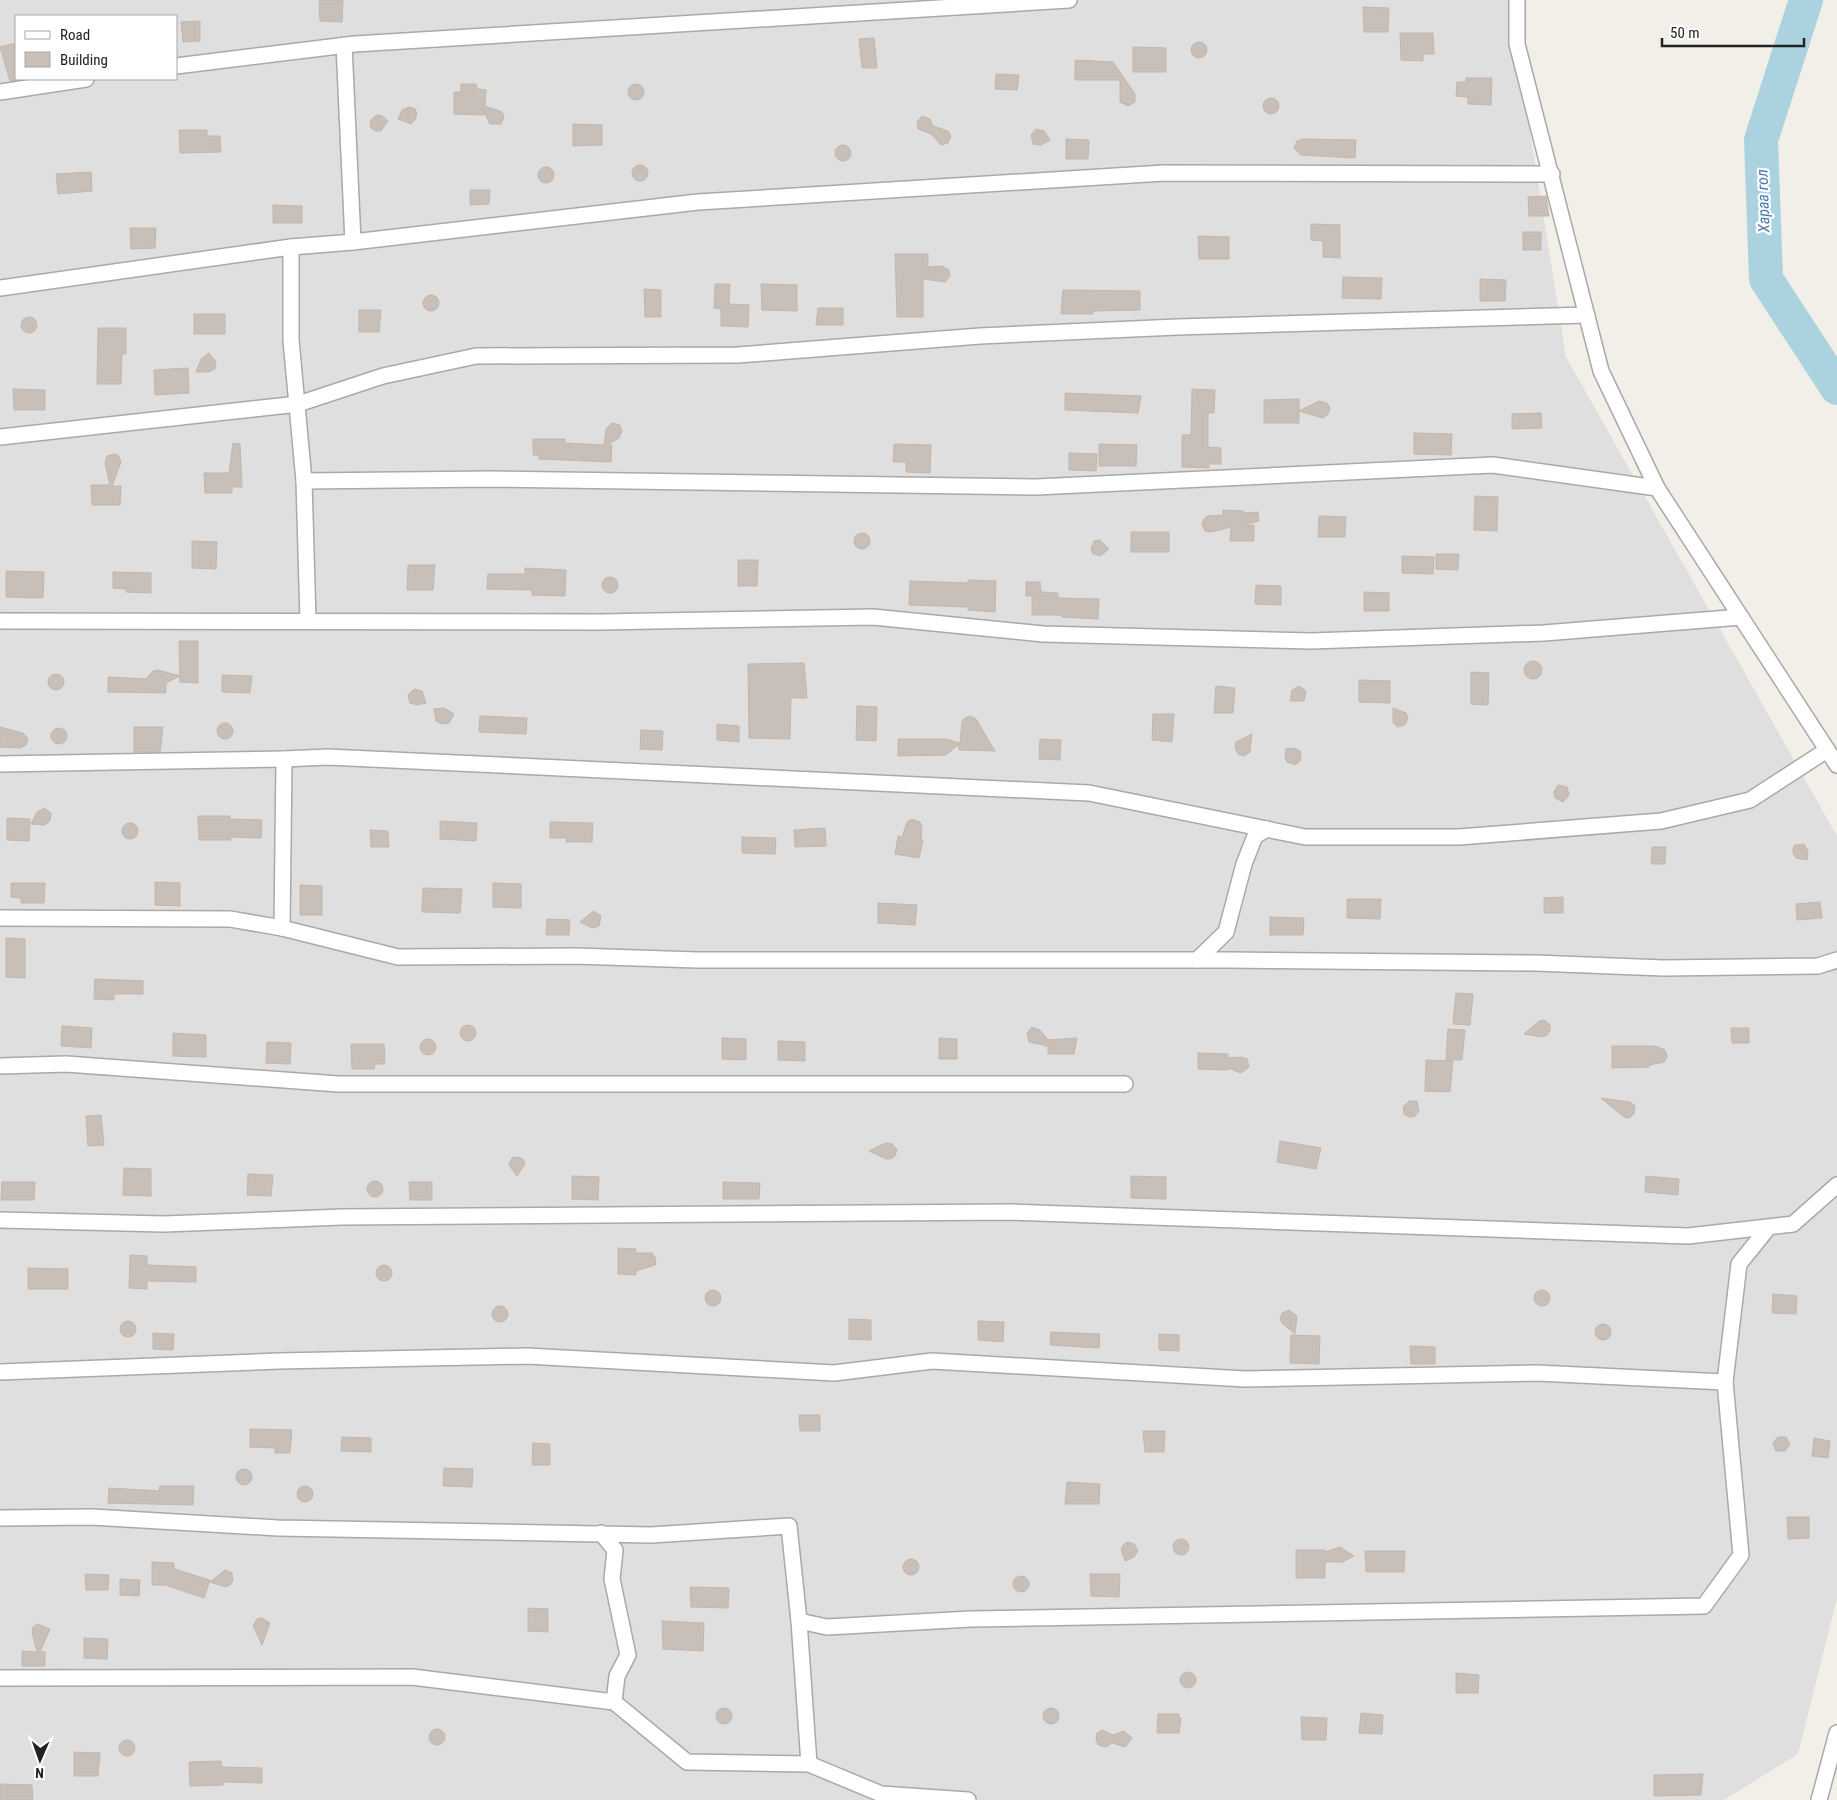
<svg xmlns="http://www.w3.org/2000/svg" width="1837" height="1800" font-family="'Roboto Condensed',sans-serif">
  <rect width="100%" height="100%" fill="#f2efe9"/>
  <path fill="#e0dfdf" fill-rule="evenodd" d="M0,0H1509L1566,357L1837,836V1598L1798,1754L1724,1800H0ZM16,16H176V79H16Z"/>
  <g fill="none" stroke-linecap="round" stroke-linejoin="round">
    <polyline stroke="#aad3df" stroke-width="34" points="1806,0 1761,140 1766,279 1837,388"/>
  </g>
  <g fill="#c7bfb8" stroke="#c4b6ab">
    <polygon points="319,0 343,0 342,22 320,21"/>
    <polygon points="1363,7 1389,8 1388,32 1364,32"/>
    <polygon points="200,21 200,41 183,42 181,22"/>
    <polygon points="1400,33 1433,33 1434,54 1423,54 1423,61 1401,60"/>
    <polygon points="874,38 877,68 862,68 859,39"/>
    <circle cx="1199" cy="50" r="8"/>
    <polygon points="16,43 16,80 10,81 0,47"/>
    <polygon points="1133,47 1166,48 1166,72 1133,72"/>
    <polygon points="1075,60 1113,62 1135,94 1135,102 1128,106 1120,102 1120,80 1075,80"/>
    <polygon points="996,74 1019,75 1017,90 995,89"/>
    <polygon points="1466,78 1492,78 1491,105 1468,104 1468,97 1456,96 1457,82 1466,82"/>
    <circle cx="636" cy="92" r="8"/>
    <polygon points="461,84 476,84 477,89 486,90 485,106 502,112 504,117 501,124 490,124 484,112 484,115 454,114 454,92 461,92"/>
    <circle cx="1271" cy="106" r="8"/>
    <polygon points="409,107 415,109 417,114 415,120 411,124 398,119 402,110"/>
    <polygon points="376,115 382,116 388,121 381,131 376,131 371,128 370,121"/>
    <polygon points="922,116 930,119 933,126 948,131 951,136 948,143 941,145 931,134 918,129 917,122"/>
    <polygon points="573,124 602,125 602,145 573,146"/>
    <polygon points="1036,129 1044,131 1050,140 1041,145 1033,144 1031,135"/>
    <polygon points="179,130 207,130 207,136 220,136 221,152 180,153"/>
    <polygon points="1066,139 1089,140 1088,159 1066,159"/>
    <polygon points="1303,139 1356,140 1355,158 1301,155 1294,148 1297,141"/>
    <circle cx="843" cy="153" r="8"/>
    <circle cx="640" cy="173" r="8"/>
    <circle cx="546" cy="175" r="8"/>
    <polygon points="91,172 92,191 58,194 56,174"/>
    <polygon points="470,190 490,190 489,204 470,205"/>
    <polygon points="1546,196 1549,216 1529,216 1528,197"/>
    <polygon points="273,205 302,206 302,223 273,223"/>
    <polygon points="1311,224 1340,225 1340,258 1323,257 1323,241 1311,240"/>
    <polygon points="130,228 156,228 155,248 131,249"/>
    <rect x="1523" y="232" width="18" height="18"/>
    <polygon points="1198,236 1229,237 1229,259 1199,259"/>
    <polygon points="895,254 928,254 928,267 942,266 949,270 950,276 945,282 923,279 923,317 897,317"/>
    <polygon points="1343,277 1382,278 1381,299 1342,298"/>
    <polygon points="1480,279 1506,280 1505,301 1480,301"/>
    <polygon points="715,284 730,284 729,304 749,305 748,327 721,326 721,309 714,308"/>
    <polygon points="761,284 797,285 797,311 762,310"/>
    <polygon points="644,289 661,290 661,317 645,317"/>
    <polygon points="1063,290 1140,291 1140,310 1093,311 1093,314 1061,314"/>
    <circle cx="431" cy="303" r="8"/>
    <polygon points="818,308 843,308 843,325 816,325"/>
    <polygon points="359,310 381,310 379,332 359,332"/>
    <rect x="194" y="314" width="31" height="20"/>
    <circle cx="29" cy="325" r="8"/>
    <polygon points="98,328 126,328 126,354 122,354 121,384 97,384"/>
    <polygon points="209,353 216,362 215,369 209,372 196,372 201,359"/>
    <polygon points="188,368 189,393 155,395 154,370"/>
    <polygon points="13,389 45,390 45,410 14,410"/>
    <polygon points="1192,389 1215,390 1214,413 1208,413 1208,447 1221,448 1221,464 1209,464 1209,468 1182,467 1182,435 1191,435"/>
    <polygon points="1065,393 1141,396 1138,413 1065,410"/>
    <polygon points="1299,399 1299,423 1264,423 1264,400"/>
    <polygon points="1319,401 1327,403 1330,408 1328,414 1323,418 1299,411"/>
    <polygon points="1541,413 1542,428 1512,429 1512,414"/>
    <polygon points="612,423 620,425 622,431 619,438 607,445 612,445 611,462 539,459 539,455 533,455 533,439 565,439 565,443 604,445 606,429"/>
    <polygon points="1414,433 1452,434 1451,455 1414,454"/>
    <polygon points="233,443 240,444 242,487 232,487 232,493 205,493 204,473 229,473"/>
    <polygon points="894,444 931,445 930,473 906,472 906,462 893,462"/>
    <polygon points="1099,444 1137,445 1136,466 1099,466"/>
    <polygon points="1069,453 1097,454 1096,471 1069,470"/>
    <polygon points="114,454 118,455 121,462 112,486 121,486 120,505 92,505 91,485 110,485 105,463 107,456"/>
    <polygon points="1475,496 1498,497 1497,531 1474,530"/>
    <polygon points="1223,510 1244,511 1243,513 1258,512 1259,521 1241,525 1254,525 1254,541 1230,541 1231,527 1211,532 1205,531 1202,525 1204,519 1208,516 1223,515"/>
    <polygon points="1319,516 1346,517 1345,537 1318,537"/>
    <rect x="1131" y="532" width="38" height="20"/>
    <circle cx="862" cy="541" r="8"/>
    <polygon points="1100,540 1109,549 1100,556 1093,554 1091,549 1094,541"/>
    <polygon points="192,541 217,542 216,569 192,568"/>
    <polygon points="1436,554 1459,554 1458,570 1436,569"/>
    <polygon points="1402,556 1434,557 1433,574 1402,573"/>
    <polygon points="738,560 758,560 757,586 738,586"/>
    <polygon points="408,565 435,565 433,590 407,590"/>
    <polygon points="525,568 566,570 565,596 532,595 532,590 487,589 488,574 525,574"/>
    <polygon points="6,571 44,572 43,598 6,597"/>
    <polygon points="113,572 151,573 151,593 126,592 126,589 113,588"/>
    <circle cx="610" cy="585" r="8"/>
    <polygon points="968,580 996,581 995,612 968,610 968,607 909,605 910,581 968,583"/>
    <polygon points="1026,582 1040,582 1041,592 1058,593 1058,598 1099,599 1098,619 1062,617 1062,615 1032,615 1032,596 1026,596"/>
    <polygon points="1256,585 1281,586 1281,605 1255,604"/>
    <polygon points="1364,592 1389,593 1389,611 1364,611"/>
    <polygon points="179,641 198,641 198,683 180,682"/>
    <circle cx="1533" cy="670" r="9"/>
    <polygon points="804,663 807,698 791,698 790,739 749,738 748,664"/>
    <polygon points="158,670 180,676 166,683 166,693 108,692 108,677 146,679 153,671"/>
    <polygon points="1471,672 1489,673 1488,705 1471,704"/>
    <circle cx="56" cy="682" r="8"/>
    <polygon points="222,675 252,676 250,693 222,692"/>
    <polygon points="1359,680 1390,681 1390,703 1359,702"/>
    <polygon points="1216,686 1235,688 1233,713 1214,713"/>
    <polygon points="1299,686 1306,691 1304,701 1290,701 1292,690"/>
    <polygon points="414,689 422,691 426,703 417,705 410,703 408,695"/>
    <polygon points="857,706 877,707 876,741 856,740"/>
    <polygon points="444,708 454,714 449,723 442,724 436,721 434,709"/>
    <polygon points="1393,708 1406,713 1408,718 1405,725 1398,727 1393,723"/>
    <polygon points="1153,714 1174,714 1172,742 1152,740"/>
    <polygon points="480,716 527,718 526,734 479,732"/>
    <polygon points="970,716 976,719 995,751 959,750 959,744 946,755 898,756 898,739 946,739 960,743 962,722 965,718"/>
    <circle cx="225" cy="731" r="8"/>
    <polygon points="717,724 739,726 739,742 717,740"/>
    <polygon points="0,727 23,733 28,739 26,745 20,748 0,747"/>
    <polygon points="134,727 163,727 160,752 134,752"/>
    <circle cx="59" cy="736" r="8"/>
    <polygon points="641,730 663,731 662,750 640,749"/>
    <polygon points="1252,734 1250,752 1244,756 1238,754 1235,748 1236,742"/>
    <polygon points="1040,739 1061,740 1060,760 1039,759"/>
    <polygon points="1294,748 1300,751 1301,755 1300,761 1295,765 1287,762 1285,757 1286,749"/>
    <polygon points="1558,785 1567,787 1569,795 1563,802 1555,798 1554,792"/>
    <polygon points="44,808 51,813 50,821 44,825 31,824 37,812"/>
    <polygon points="198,816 230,816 230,819 262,820 261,838 230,837 231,840 199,840"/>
    <polygon points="7,818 30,819 29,841 7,840"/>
    <polygon points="912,819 920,822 922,827 921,840 923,840 919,858 895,854 898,836 902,837 907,822"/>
    <polygon points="440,821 477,823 476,841 440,839"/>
    <polygon points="550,822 593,823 592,842 566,842 567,838 550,838"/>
    <circle cx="130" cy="831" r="8"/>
    <polygon points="825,828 826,846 795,847 794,830"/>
    <polygon points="370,830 388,831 389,847 371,847"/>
    <polygon points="742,837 776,838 775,854 742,853"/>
    <polygon points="1804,844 1808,851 1807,860 1796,858 1793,853 1793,848 1795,845"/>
    <polygon points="1652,847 1666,847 1665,864 1651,864"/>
    <polygon points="155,882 180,883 180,906 155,905"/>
    <polygon points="11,883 45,883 44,903 21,903 21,898 11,897"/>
    <polygon points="493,883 521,884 521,908 493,907"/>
    <polygon points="300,885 322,886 322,915 300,915"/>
    <polygon points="423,888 462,889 460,913 422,912"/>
    <polygon points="1563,897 1563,913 1544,913 1544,898"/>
    <polygon points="1347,899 1381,899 1380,919 1347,918"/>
    <polygon points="1820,902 1822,918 1797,920 1796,904"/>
    <polygon points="878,903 917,905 915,925 878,923"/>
    <polygon points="594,911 601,916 599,926 592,928 580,922"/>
    <polygon points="1270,917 1304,918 1303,935 1270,935"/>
    <polygon points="547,919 570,920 569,935 546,935"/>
    <polygon points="6,938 25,939 25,978 6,977"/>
    <polygon points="95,979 143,981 143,994 114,994 114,1000 94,999"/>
    <polygon points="1456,993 1473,994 1470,1025 1453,1024"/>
    <polygon points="1544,1020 1550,1025 1550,1031 1547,1035 1542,1037 1524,1034 1539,1021"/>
    <circle cx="468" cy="1033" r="8"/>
    <polygon points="62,1026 92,1028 91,1048 61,1046"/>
    <polygon points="1032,1027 1040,1030 1048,1040 1077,1038 1074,1054 1048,1054 1048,1046 1029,1042 1027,1033"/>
    <polygon points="1731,1028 1749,1028 1749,1043 1732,1043"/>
    <polygon points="1448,1029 1465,1030 1462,1060 1446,1060"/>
    <polygon points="173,1033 206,1035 206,1057 173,1056"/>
    <polygon points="722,1038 746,1039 746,1060 722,1059"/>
    <polygon points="939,1038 957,1039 957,1059 939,1059"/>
    <circle cx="428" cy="1047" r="8"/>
    <polygon points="778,1041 805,1042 805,1061 778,1060"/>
    <polygon points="267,1042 291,1043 290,1064 266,1063"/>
    <polygon points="351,1044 384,1044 385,1064 375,1064 374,1069 352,1069"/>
    <polygon points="1612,1046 1655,1046 1665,1050 1667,1057 1664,1062 1649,1065 1649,1067 1612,1068"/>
    <polygon points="1198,1053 1228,1054 1228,1058 1242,1057 1247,1059 1249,1067 1241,1073 1228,1068 1228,1070 1198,1069"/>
    <polygon points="1426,1060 1453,1061 1450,1092 1425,1091"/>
    <polygon points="1601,1098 1630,1102 1635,1106 1634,1114 1629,1118 1624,1117"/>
    <polygon points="1409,1101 1417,1101 1419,1111 1414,1117 1409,1117 1404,1114 1403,1107"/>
    <polygon points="101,1115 104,1145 88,1146 86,1116"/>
    <polygon points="1280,1141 1321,1148 1316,1169 1277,1162"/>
    <polygon points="886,1143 892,1144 897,1149 895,1156 891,1159 886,1159 869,1151"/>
    <polygon points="518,1157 523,1159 525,1164 517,1176 509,1165 512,1158"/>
    <polygon points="124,1168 151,1169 151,1196 123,1195"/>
    <polygon points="248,1174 273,1175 271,1196 247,1195"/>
    <polygon points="572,1176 599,1177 598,1200 572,1199"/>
    <polygon points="1131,1176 1166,1177 1166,1199 1131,1198"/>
    <polygon points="1646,1176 1679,1179 1678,1195 1645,1192"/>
    <circle cx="375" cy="1189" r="8"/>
    <polygon points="2,1182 35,1182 34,1200 1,1200"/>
    <polygon points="409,1182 432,1182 432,1200 410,1200"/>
    <polygon points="723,1182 760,1183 759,1199 723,1199"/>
    <polygon points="618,1248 636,1249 636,1253 652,1253 656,1259 655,1265 636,1271 636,1275 618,1274"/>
    <polygon points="130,1255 147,1256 147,1265 196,1267 196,1282 147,1281 147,1289 129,1288"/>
    <circle cx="384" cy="1273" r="8"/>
    <polygon points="28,1268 68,1269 68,1289 28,1289"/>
    <circle cx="713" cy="1298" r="8"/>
    <circle cx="1542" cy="1298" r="8"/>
    <polygon points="1773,1294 1797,1296 1796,1314 1772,1313"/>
    <circle cx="500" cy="1314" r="8"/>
    <polygon points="1289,1310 1297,1316 1295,1334 1282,1323 1280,1319 1282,1313"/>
    <polygon points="849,1319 871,1320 871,1340 849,1339"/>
    <circle cx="128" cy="1329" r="8"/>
    <polygon points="978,1321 1004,1322 1003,1342 978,1340"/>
    <circle cx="1603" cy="1332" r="8"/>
    <polygon points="1051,1332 1100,1334 1099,1348 1050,1345"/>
    <polygon points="153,1333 174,1334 173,1350 153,1349"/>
    <polygon points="1159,1334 1179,1335 1179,1351 1159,1350"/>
    <polygon points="1291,1335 1320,1336 1319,1364 1290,1363"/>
    <polygon points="1410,1346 1435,1347 1435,1364 1411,1364"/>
    <polygon points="799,1415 820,1415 820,1431 800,1431"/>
    <polygon points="250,1429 292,1430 290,1453 275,1453 275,1448 250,1447"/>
    <polygon points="1143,1431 1165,1431 1164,1452 1145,1452"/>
    <polygon points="342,1437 371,1438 371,1452 341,1451"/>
    <polygon points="1778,1437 1786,1437 1790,1445 1785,1451 1776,1451 1773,1443"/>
    <polygon points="1814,1438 1830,1441 1828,1458 1812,1456"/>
    <polygon points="533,1443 550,1444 550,1465 532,1465"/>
    <polygon points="444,1468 473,1469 472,1487 443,1486"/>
    <circle cx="244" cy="1477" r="8"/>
    <polygon points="1067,1482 1100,1484 1099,1504 1065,1504"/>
    <circle cx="305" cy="1494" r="8"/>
    <polygon points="160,1486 194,1486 193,1505 108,1503 109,1488 159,1491"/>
    <polygon points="1787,1517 1809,1517 1809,1538 1788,1539"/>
    <circle cx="1181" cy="1547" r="8"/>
    <polygon points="1128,1542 1134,1544 1138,1551 1134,1557 1125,1561 1121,1549 1124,1544"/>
    <polygon points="1340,1547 1354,1556 1342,1562 1325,1562 1325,1578 1296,1578 1296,1550 1325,1550 1325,1552"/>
    <polygon points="1365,1551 1405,1551 1404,1572 1366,1572"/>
    <circle cx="911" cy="1567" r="8"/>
    <polygon points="152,1562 174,1563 174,1569 210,1580 204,1598 165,1585 152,1585"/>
    <polygon points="225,1570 232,1573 233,1581 230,1585 226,1587 210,1582"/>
    <polygon points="85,1574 109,1575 108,1590 86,1590"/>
    <polygon points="1090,1574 1120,1574 1119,1597 1091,1596"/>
    <circle cx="1021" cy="1584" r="8"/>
    <polygon points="120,1579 140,1580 139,1596 120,1595"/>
    <polygon points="690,1587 729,1588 728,1608 691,1607"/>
    <polygon points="528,1608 548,1609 548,1632 528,1631"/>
    <polygon points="262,1618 270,1623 262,1645 253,1626 257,1619"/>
    <polygon points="662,1621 704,1623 703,1651 663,1649"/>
    <polygon points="38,1624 50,1629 40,1652 45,1652 45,1666 22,1666 22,1651 37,1652 32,1632 33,1627"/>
    <polygon points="84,1638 108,1639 107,1659 84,1658"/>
    <circle cx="1188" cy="1680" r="8"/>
    <polygon points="1456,1673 1479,1675 1478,1693 1456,1693"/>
    <circle cx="724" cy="1716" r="8"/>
    <circle cx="1051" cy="1716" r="8"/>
    <polygon points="1361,1713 1383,1715 1382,1734 1359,1733"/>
    <polygon points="1158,1714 1179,1714 1179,1718 1181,1718 1179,1733 1157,1733"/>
    <polygon points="1301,1717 1327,1718 1326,1740 1302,1740"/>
    <circle cx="437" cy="1737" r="8"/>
    <polygon points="1102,1730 1113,1735 1124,1731 1132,1738 1125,1747 1112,1743 1106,1747 1098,1745 1096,1739 1097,1733"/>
    <circle cx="127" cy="1748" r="8"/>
    <polygon points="74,1752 100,1753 98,1776 74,1776"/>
    <polygon points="221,1761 222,1767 262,1768 262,1783 223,1782 223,1785 190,1786 189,1762"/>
    <polygon points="1703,1774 1701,1795 1654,1796 1654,1775"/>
    <polygon points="0,1784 32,1785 33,1800 0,1800"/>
  </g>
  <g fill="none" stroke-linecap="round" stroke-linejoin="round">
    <g stroke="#a9a9a9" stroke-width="18">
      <g id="street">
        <polyline points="1517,0 1517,44 1601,371 1657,488 1837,765"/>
        <polyline points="344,45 353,242"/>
        <polyline points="176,66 355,44 1069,0"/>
        <polyline points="0,92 86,79"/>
        <polyline points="291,247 291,340 304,481 308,621"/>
        <polyline points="0,288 291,247 353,242 698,202 1164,173 1552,174"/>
        <polyline points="0,437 298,404 383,376 476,356 738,355 980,336 1177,327 1587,315"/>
        <polyline points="304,481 490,479 1036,487 1493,465 1657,488"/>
        <polyline points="0,621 600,622 873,617 1043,634 1311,641 1544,633 1741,617"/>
        <polyline points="1827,750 1750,800 1661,821 1459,837 1305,837 1089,793 328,757 284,759 282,928 398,957 576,956 697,960 1229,960 1535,963 1664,968 1818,966 1837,960"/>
        <polyline points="0,764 284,759"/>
        <polyline points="0,918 230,919 282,928"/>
        <polyline points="1197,960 1226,932 1244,864 1255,836 1267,829"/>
        <polyline points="0,1066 66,1064 338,1084 1125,1084"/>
        <polyline points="0,1220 164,1224 342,1217 1012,1212 1688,1236 1793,1224 1837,1185"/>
        <polyline points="0,1372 279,1361 527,1356 834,1373 932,1361 1245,1379 1537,1373 1725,1382 1739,1264 1768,1228"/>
        <polyline points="0,1518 92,1517 278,1528 651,1535 789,1526 799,1621 827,1627 971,1619 1704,1606 1741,1555 1725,1382"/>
        <polyline points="601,1533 615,1550 612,1579 628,1655 617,1676 614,1702"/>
        <polyline points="799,1621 809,1764"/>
        <polyline points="0,1678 412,1677 614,1702 687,1762 809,1764 881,1794 968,1800"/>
        <polyline points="1819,1800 1837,1733"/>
      </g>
    </g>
    <use href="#street" stroke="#fff" stroke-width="15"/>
  </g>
  <g text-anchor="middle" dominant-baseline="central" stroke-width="4.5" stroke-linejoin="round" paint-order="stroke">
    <g font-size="16" font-style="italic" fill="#4a7aab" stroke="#fff">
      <text transform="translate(1763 201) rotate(-92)">Хараа гол</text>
    </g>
  </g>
  <rect x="15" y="15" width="162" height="65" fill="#ffffff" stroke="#a7a7a7"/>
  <rect x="25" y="31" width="25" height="8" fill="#ffffff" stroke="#a7a7a7"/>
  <text x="60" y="40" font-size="15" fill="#222222">Road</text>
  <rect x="25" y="52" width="25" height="15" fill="#c7bfb8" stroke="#a7a7a7"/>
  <text x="60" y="65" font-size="15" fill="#222222">Building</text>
  <g transform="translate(40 1760) rotate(182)" stroke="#ffffff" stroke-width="4" paint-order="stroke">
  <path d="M0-4L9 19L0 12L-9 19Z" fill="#222222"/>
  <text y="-8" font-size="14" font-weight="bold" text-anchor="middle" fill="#222222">N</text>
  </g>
  <path d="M1662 38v8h142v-8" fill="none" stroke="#222222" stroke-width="2.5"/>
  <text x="1670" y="38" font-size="15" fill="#222222" stroke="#ffffff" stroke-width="4" paint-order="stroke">50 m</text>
</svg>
